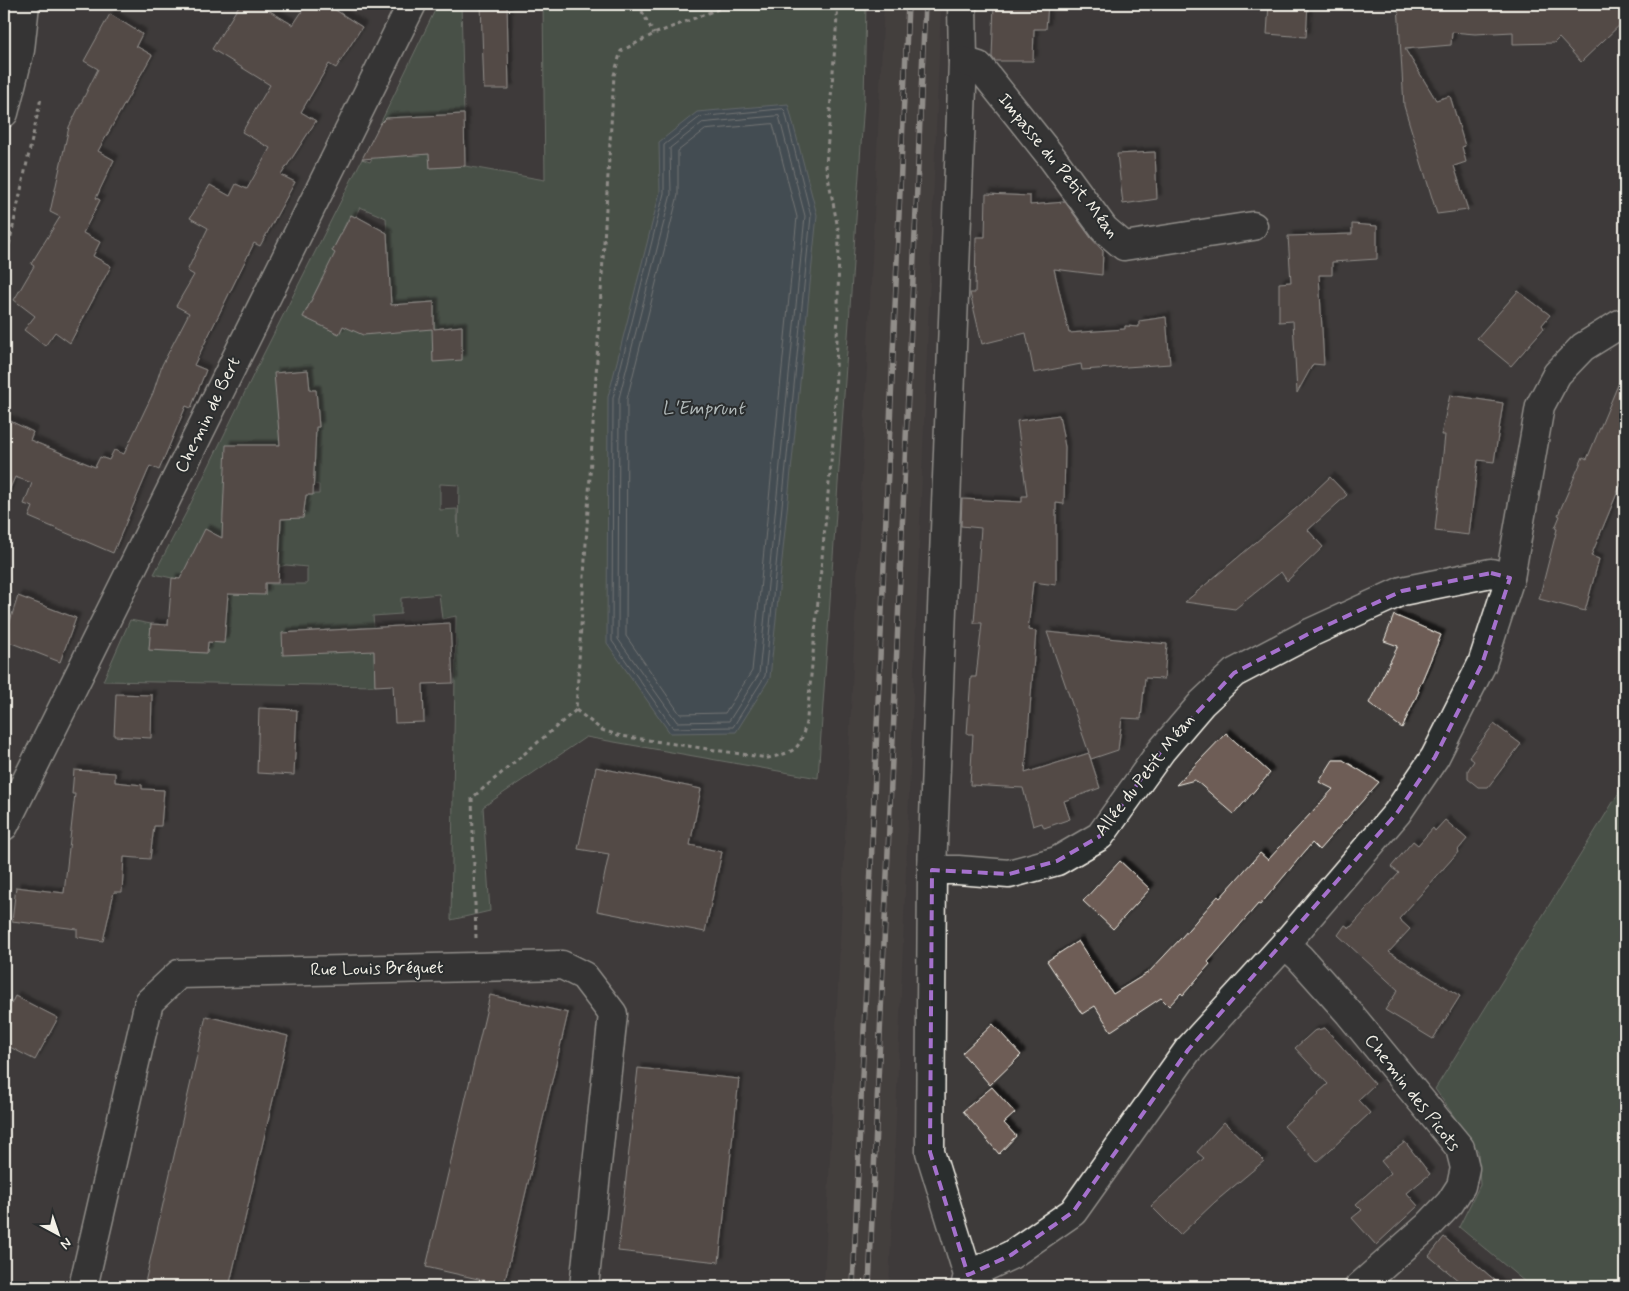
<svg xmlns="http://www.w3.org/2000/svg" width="1629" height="1291" font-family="Mynerve,sans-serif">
  <defs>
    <filter id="shadow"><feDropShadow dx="4.5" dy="-4.5" stdDeviation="1" flood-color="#0009"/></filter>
  </defs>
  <rect width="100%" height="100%" fill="#3e3b3a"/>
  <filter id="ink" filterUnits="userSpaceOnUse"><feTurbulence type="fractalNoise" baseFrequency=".02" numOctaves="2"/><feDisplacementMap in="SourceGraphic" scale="10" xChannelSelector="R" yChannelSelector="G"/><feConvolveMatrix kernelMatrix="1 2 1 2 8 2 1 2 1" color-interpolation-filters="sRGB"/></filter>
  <g filter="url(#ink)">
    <polygon fill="#4c4542" points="884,4 941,4 889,1287 824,1287"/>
    <g fill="#556c58" stroke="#a4aea0" fill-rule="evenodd">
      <path d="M438,4H461L464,114L390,157L429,154L430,168L465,166L545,180L543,4H866L864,101L818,778L586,737L483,807L490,911L451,920L456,616L442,619L439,594L401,598V614L373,616L374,627L292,632L374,651L375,686L103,681L130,620L151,624L149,650L207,653L208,642L224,643L225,628L210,583L172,578L154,574L186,513L262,357L362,159L370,162C377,150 381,137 380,124ZM360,207L386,218L391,305L433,302L434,329L343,326L339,334L303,317L322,279L354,296L377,275L332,251L350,215L355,217ZM462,326L433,361V349L435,348L434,329ZM314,471V484L319,485V494L286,495ZM440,484L459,485L458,537L457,509L440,510ZM224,496L268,497L304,510L303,518L223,517ZM205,530L244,549L186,568ZM286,565L307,567V584H265V595L251,583L272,569Z"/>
      <polygon points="1625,783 1625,1287 1531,1287 1459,1227 1480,1185 1478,1151 1435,1089"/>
    </g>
    <polygon fill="#4b6370" stroke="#8f9ca0" points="788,104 817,215 770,678 736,732 670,733 607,643 608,397 660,192 659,142 697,112"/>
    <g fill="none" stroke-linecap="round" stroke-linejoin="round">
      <g stroke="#b0b8b8" stroke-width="1">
        <polygon points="783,109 785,111 811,216 765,676 733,727 673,728 612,641 613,398 664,193 664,145 700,117"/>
        <polygon points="779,116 805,216 759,674 729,721 677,722 618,639 619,398 671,194 670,148 702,123"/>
        <polygon points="773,124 797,217 752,671 725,713 680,714 626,636 627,399 678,195 678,151 705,130"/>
      </g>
    </g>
    <g fill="#6e5d56" stroke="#f4f1e8" filter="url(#shadow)">
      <polygon points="240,4 258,4 293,25 307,4 326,4 362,27 336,68 329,64 301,112 316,121 281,175 295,182 260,246 254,243 194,365 206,370 191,408 186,406 159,470 150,466 113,553 29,517 33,507 24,504 32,483 15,477 4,502 4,418 33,432 30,440 95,467 100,457 109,460 114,450 124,454 153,393 162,365 189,313 176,306 194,275 187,271 208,228 190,218 210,185 230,196 236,184 247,189 270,148 242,132 270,85 212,49"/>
      <polygon points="481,4 507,4 509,89 484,89"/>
      <polygon points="994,4 1048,4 1046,29 1034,29 1033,61 995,61 992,57"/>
      <polygon points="1269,4 1308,4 1306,37 1267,34"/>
      <polygon points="1398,4 1625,4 1625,20 1581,62 1559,38 1554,43 1513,44 1513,32 1475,34 1452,32 1451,45 1405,49 1436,100 1450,96 1465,146 1462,147 1466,162 1454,166 1468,210 1437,214 1404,106"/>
      <polygon points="110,14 142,34 136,46 152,55 98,151 114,160 96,198 100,200 83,233 100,242 93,256 111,266 70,343 55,332 45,346 24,330 35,316 14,300 34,266 31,264 60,217 50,212 69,127 98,69 84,61"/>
      <polygon points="464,114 465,166 430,168 429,154 362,159 380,124 386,118"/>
      <polygon points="1155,152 1157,199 1123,204 1117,154"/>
      <polygon points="986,194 1030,196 1030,205 1065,202 1091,238 1103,251 1102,275 1054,269 1069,333 1125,329 1125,326 1139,327 1139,321 1166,317 1170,364 1082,370 1081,364 1034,373 1026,333 982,344 970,293 975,293 976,237 985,237"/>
      <polygon points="351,215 355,217 356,216 387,233 391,305 434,302 434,329 462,326 462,360 433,362 432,329 363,335 343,326 339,334 303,317 335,253 332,251"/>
      <polygon points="1352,224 1377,226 1377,259 1332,262 1332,275 1319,275 1324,365 1313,364 1297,393 1293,321 1279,322 1279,283 1291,282 1288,236 1352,234"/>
      <polygon points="1518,291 1550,315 1542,325 1544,328 1511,366 1477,338"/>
      <polygon points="1625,368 1625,474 1591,556 1599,559 1585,611 1539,599 1557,529 1555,528 1560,516 1558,515 1583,457 1587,459"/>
      <polygon points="308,370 310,390 316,390 319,427 316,427 313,495 306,495 303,518 281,519 278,583 265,583 265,595 228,594 224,643 208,642 207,653 149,650 151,624 168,625 172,578 180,579 205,529 222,538 226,445 280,445 274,373"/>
      <polygon points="1450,395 1503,403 1494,462 1478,460 1469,535 1435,531 1445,435 1441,435"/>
      <polygon points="1059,415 1065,447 1064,504 1056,503 1056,585 1033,582 1028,630 1036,631 1025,773 1089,753 1047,632 1167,644 1164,679 1145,678 1141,719 1122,718 1118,750 1091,759 1089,754 1100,788 1064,801 1070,819 1044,828 1042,823 1033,826 1023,788 970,785 973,734 967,734 971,677 976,677 982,623 974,623 981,528 961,526 962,499 1022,502 1022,496 1027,496 1017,421"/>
      <polygon points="1330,477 1347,495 1308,530 1323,547 1287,581 1281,572 1235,609 1185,602 1300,505"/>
      <polygon points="18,596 76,618 60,662 4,640"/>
      <polygon points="1394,615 1441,635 1418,690 1419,691 1402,728 1369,703 1398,646 1384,641"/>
      <polygon points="450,623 453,683 423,684 424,722 395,723 393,685 375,686 374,651 283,655 282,633"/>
      <polygon points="116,694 152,695 151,738 114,736"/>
      <polygon points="259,708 297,710 294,775 257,773"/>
      <polygon points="1494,724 1521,744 1488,787 1478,787 1468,779 1468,770 1474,761 1469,757"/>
      <polygon points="1226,733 1270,773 1234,814 1195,780 1176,785"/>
      <polygon points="1333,760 1343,760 1379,782 1319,850 1312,843 1260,905 1258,904 1208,962 1210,964 1183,995 1181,993 1169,1006 1161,998 1111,1031 1095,1006 1082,1014 1047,961 1078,941 1113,994 1149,972 1181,938 1218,896 1220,898 1260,853 1268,860 1333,789 1319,782"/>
      <polygon points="596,767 701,789 690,845 722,852 705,932 597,911 609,854 578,849"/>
      <polygon points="74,770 115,773 115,782 142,785 142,789 164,790 161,826 154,826 150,859 124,857 122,892 114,892 103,941 77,937 77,929 12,921 16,887 64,893 75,794 72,794"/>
      <polygon points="1445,820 1467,839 1458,850 1459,851 1399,919 1410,929 1389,952 1460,996 1433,1039 1385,1010 1398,990 1338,935 1345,925 1350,928 1399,873 1391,867 1413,841 1418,845 1433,828 1435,831"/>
      <polygon points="1120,861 1150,889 1113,929 1083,901"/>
      <polygon points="490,995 568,1013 504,1285 426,1267"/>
      <polygon points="15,996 58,1018 35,1060 4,1044 4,1018"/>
      <polygon points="206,1016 288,1036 229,1287 144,1287"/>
      <polygon points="993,1024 1021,1055 990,1085 962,1053"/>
      <polygon points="1325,1028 1375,1084 1358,1100 1370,1113 1317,1162 1284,1126 1319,1094 1318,1093 1328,1084 1295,1048 1314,1031"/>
      <polygon points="638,1068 739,1079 719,1262 618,1251"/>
      <polygon points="992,1087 1015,1113 1004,1123 1016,1136 999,1154 963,1111"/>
      <polygon points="1224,1122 1264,1161 1215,1202 1180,1235 1151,1206 1204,1158 1197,1152"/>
      <polygon points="1405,1142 1430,1174 1407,1193 1418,1206 1376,1245 1352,1218 1362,1210 1356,1204 1391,1173 1381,1161"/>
      <polygon points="1444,1237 1503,1287 1466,1287 1429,1256"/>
    </g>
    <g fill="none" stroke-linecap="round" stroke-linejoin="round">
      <g stroke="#f4f1e8" stroke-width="31">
        <g id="street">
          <polyline points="962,4 963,61 932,870 930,1152 968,1275 965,1287"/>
          <polyline points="963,61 979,66 1053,159 1104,229 1124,246 1253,226"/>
          <polyline points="4,826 412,4"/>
          <polyline points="932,870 958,870 1009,874 1057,861 1100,836 1161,751 1202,703 1234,673 1312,632 1402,591 1491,573 1510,578"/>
          <polyline points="1285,944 1300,958 1349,1013 1460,1148 1465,1168 1461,1186 1450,1203 1428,1226 1359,1287"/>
          <polyline points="968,1275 1011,1255 1073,1212 1188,1050 1285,944 1397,813 1435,757 1482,664 1510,578 1540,406 1557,374 1583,347 1620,324 1625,323"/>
          <polyline points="83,1287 149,1002 179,974 562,965 584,976 613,1014 584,1287"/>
        </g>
      </g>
      <g stroke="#f4f1e8" stroke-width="31">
        <polyline id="secondary" points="4,113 20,50 25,4"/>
      </g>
      <g stroke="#f4f1e8" stroke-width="3" stroke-dasharray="4 4" stroke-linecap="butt">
        <polyline points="638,4 654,34"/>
        <polyline points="4,268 41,98"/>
        <path d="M576,710L602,730L621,736L768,758C799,751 800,749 807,718L834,430L838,309L839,234L826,166L838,4"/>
        <polyline points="476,938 472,798 576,710 614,75 621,51 654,34 731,4"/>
      </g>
      <use href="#street" stroke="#2a2d2e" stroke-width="28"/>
      <use href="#secondary" stroke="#2a2d2e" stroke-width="28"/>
      <g stroke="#f4f1e8" stroke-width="5.5">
        <g id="rail">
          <polyline points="853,1287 908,4"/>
          <polyline points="869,1287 925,4"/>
        </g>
      </g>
      <use href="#rail" stroke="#2a2d2e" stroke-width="4" stroke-dasharray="11" stroke-linecap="butt"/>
    </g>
  </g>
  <path d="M0 0H1629V1291H0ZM1491,573L1510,578L1482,664L1435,757L1397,813L1188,1050L1073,1212L1011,1255L968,1275L930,1152L932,870L1009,874L1057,861L1100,836L1161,751L1234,673L1312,632L1402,591Z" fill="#3e3b3a" fill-opacity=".55" fill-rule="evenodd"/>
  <path fill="none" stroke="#a571cd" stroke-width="4" stroke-dasharray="10 6" stroke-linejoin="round" d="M1491,573L1510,578L1482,664L1435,757L1397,813L1188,1050L1073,1212L1011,1255L968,1275L930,1152L932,870L1009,874L1057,861L1100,836L1161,751L1234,673L1312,632L1402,591Z"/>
  <g text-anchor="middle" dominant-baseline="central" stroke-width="4" stroke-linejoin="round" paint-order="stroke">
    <g font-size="18" fill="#f4f1e8" stroke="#2a2d2e">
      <text transform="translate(1058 166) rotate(51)">Impasse du Petit Méan</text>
      <text transform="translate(208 415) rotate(-64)">Chemin de Bert</text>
      <text transform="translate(1145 775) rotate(-52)">Allée du Petit Méan</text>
      <text transform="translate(377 969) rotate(-1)">Rue Louis Bréguet</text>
      <text transform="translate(1412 1093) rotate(52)">Chemin des Picots</text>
    </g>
    <g font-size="19" font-style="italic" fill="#b0b8b8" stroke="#2a2d2e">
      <text x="703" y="408">L'Emprunt</text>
    </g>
  </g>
  <rect width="1629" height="1291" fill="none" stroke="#2a2d2e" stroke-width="20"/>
  <rect x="10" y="10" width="1609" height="1271" fill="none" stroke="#f4f1e8" stroke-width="2" filter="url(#ink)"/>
  <g transform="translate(58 1234) rotate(140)" stroke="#2a2d2e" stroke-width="4" paint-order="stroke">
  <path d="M0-4L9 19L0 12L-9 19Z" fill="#f4f1e8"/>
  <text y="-8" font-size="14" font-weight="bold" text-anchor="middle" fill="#f4f1e8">N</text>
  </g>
</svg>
